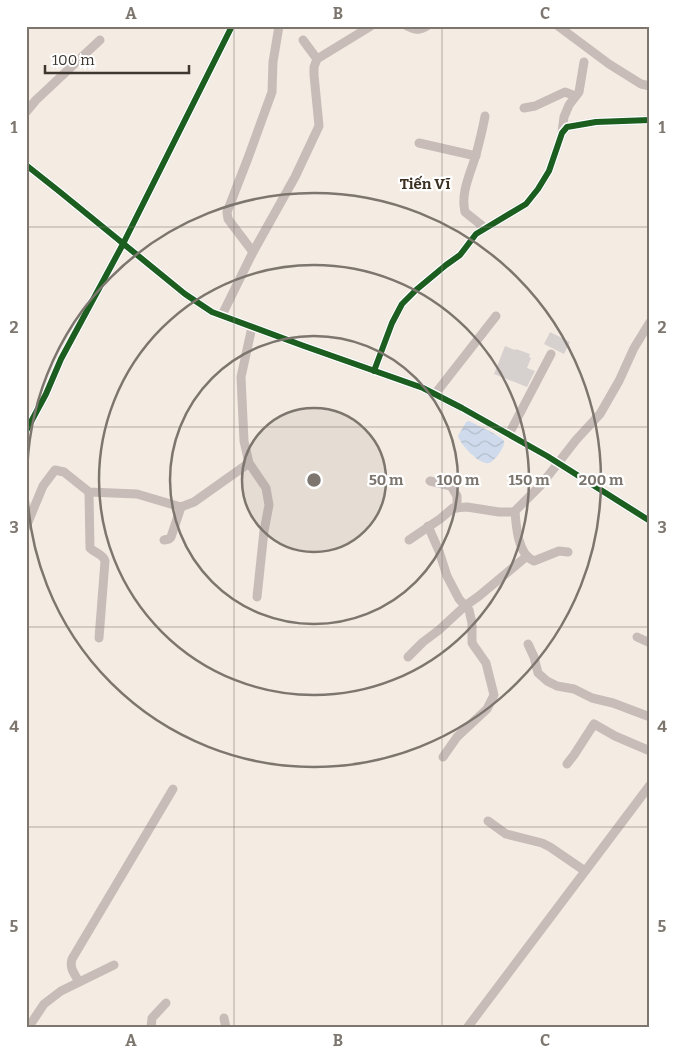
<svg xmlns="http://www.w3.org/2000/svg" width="676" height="1054" font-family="Bitter,serif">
  <defs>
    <pattern id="water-waves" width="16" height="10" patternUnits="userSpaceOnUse" patternTransform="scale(1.25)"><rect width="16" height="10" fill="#cfdbec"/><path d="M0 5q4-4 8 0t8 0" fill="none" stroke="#b3bdcb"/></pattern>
  </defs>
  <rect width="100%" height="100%" fill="#f4ece3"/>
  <path fill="url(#water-waves)" d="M469,421C475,424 501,436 504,441C506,446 494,462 489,463C479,465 460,444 458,436L466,422Z"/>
  <g fill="#d6d0cf">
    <polygon points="550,332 570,342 564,354 544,344"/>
    <polygon points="505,346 515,350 516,349 530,354 529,357 531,358 527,368 535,371 527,387 494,374"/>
  </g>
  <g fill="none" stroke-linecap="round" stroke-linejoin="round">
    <g stroke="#c8bcb8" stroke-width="9">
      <path d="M407,26C415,30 419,31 427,26"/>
      <polyline points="558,26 609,64 641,84 650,86"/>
      <polyline points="317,59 371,26"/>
      <polyline points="524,108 535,106 565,92 575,96"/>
      <polyline points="26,112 36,100 100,40"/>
      <polyline points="562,132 564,117 569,105 579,92 584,62"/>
      <polyline points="419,143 476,156"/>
      <polyline points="26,165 60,192 185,294 212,312 304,346 423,388 462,408 547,456 650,521"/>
      <path d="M485,228L465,212C460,191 472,171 477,151C480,139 483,128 485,116"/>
      <polyline points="253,252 228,219 227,212 248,158 272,92 273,62 279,26"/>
      <polyline points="222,315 253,252 295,177 319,126 314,75 314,67 317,59 303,40"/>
      <polyline points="252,327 241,377 244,441 249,463 266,488 269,505 264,531 257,597"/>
      <polyline points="374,371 392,323 402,304 416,290 446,265 460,255 476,234 526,204 538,189 549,171 562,133 567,127 596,122 650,120"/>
      <polyline points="435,394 496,316"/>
      <polyline points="26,431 46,394 61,359 123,244 232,26"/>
      <polyline points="509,434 551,354"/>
      <polyline points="430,481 451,486 457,496 457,508"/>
      <path d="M89,492L90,548C95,553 103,554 105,561L99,638"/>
      <path d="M515,511C516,526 518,555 534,561L559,551L568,552"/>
      <polyline points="428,526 439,551 447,576 459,599 469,610 472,623 472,643 486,663 494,695 487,709 457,737 443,757"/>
      <polyline points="26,527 43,486 55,470 64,472 89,492 137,494 181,507 194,502 249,463"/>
      <polyline points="164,540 169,539 171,537 181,507"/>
      <polyline points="409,540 440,519 453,508 467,507 499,512 514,512 541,485 576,440 600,414 619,381 634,348 650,322"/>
      <polyline points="637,637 650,643"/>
      <polyline points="528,644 534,657 538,673 547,681 557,686 574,689 592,698 613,703 650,717"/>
      <polyline points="408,657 423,642 439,630 465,606 479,596 527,556"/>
      <polyline points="567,764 574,755 594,724 615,736 650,751"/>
      <polyline points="488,821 506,834 542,843 550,847 585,871"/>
      <path d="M79,982C75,974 69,969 72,959L173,789"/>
      <polyline points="224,1018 226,1028"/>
      <polyline points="28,1028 44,1004 61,991 114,965"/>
      <polyline points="151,1028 152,1018 166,1003"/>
      <polyline points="467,1028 650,785"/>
    </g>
    <g stroke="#fff" stroke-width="9">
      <g id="cycleway">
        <polyline points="26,165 60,192 185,294 212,312 304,346 423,388 462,408 547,456 650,521"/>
        <polyline points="374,371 392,323 402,304 416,290 446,265 460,255 476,234 526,204 538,189 549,171 562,133 567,127 596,122 650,120"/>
        <polyline points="26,431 46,394 61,359 123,244 232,26"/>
      </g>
    </g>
    <use href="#cycleway" stroke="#1b5e20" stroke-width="6"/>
  </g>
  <path fill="none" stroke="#7d766f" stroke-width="1" stroke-opacity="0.55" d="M234,26V1028M442,26V1028M26,227H650M26,427H650M26,627H650M26,827H650"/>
  <circle cx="314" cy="480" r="72" fill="#7d766f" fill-opacity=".12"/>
  <g fill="none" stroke="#7d766f" stroke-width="2.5">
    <circle cx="314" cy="480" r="72"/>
    <circle cx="314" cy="480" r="144"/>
    <circle cx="314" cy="480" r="215"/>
    <circle cx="314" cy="480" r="287"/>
  </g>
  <g text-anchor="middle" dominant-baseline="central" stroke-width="4.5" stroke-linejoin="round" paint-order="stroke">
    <g font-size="15" font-weight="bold" fill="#3c3022" stroke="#fff">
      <text x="425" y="184">Tiến Vĩ</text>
    </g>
  </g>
  <circle cx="314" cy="480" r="8" fill="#7d766f" stroke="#fff" stroke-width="2.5"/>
  <g font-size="15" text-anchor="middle" font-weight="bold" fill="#7d766f" stroke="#fff" stroke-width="4.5" stroke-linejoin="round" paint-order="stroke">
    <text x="386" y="485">50 m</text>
    <text x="458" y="485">100 m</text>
    <text x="529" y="485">150 m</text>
    <text x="601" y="485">200 m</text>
  </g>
  <rect width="676" height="1054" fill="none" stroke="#ffffff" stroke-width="55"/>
  <path d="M45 65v8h144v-8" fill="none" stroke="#3d3730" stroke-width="2.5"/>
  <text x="52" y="65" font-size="15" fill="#3d3730" stroke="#ffffff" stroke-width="4" paint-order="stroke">100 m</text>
  <rect x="28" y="28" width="620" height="998" fill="none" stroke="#7d766f" stroke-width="2"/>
  <g font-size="16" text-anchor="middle" font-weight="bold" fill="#7d766f">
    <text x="131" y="19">A</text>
    <text x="338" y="19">B</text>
    <text x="545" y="19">C</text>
    <text x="14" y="133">1</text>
    <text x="662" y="133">1</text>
    <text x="14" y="333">2</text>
    <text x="662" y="333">2</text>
    <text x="14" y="533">3</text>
    <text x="662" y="533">3</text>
    <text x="14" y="732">4</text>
    <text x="662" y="732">4</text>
    <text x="14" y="932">5</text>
    <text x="662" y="932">5</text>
    <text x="131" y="1046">A</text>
    <text x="338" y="1046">B</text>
    <text x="545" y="1046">C</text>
  </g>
</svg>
